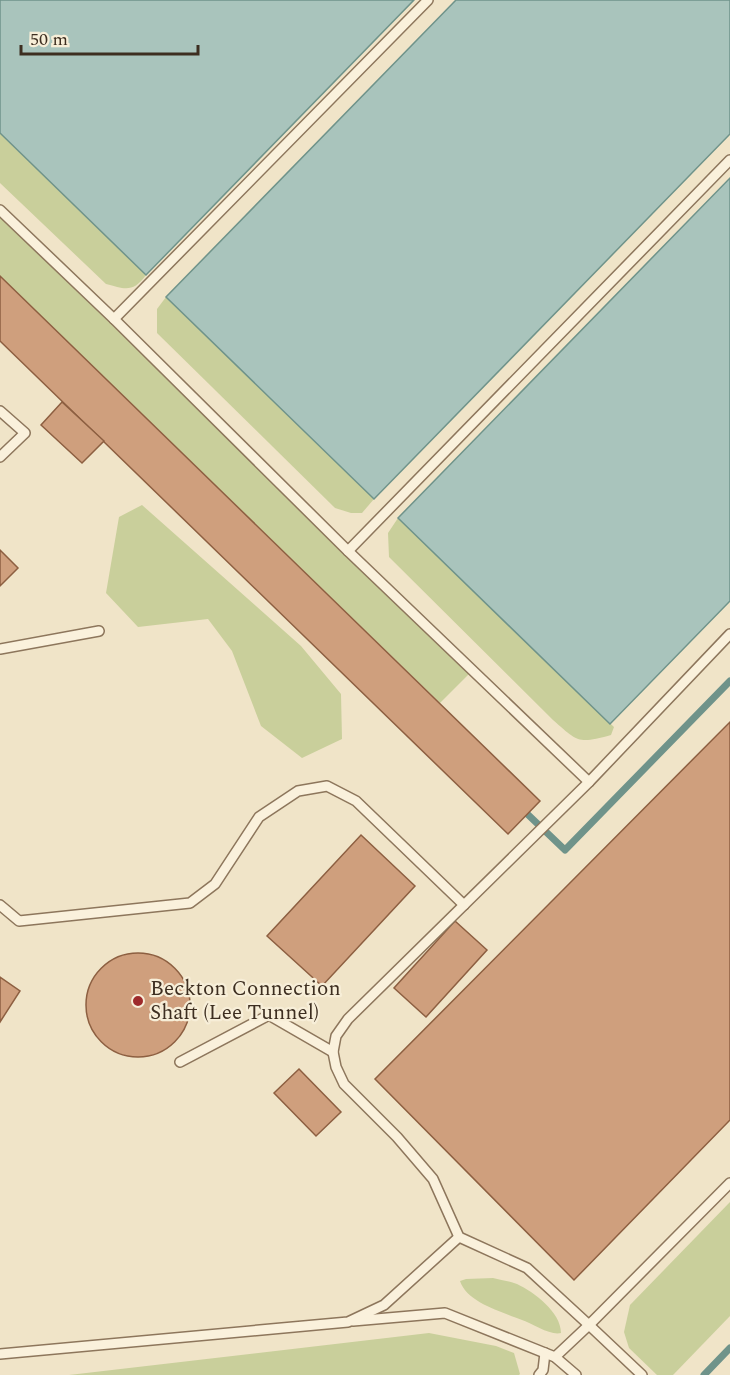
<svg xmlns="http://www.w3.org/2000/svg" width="730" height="1375" font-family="Spectral,serif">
  <rect width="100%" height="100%" fill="#f0e4c8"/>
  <g fill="#c9cf9b">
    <path d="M0,133L146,275C133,293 125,289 106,284L0,183Z"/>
    <polygon points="0,215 470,673 440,703 0,276"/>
    <polygon points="166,297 374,499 362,513 351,513 335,508 157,333 157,309"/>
    <polygon points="142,505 301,646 341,694 342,739 302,758 261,726 232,651 208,619 138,627 106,593 119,517"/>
    <path d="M398,518L614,727L611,735C578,744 578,742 553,720L389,557L388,533Z"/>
    <polygon points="730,1202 730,1316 673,1375 657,1375 629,1348 624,1332 630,1305"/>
    <path d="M493,1278C501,1280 509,1281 517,1284C534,1292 561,1312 561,1333C551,1336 533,1324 522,1320C503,1312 467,1303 460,1281L466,1279Z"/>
    <polygon points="429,1333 496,1346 514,1353 520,1374 519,1375 69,1375"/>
  </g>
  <g fill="#a9c4bc" stroke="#6f938a" stroke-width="1.5">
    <polygon points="0,0 414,0 146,275 0,133"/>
    <polygon points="456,0 730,0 730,134 374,499 166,297"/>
    <polygon points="730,178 730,601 610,724 398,518"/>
  </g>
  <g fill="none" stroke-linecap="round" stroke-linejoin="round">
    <g stroke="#6f938a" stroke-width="7">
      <polyline points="521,808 565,850 730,681"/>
      <polyline points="704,1375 730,1348"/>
    </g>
  </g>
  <g fill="#cf9f7d" stroke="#8d5f41" stroke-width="1.5">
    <polygon points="0,276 540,801 508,834 0,341"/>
    <polygon points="62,402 104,441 82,463 41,425"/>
    <polygon points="0,550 18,568 0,586"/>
    <polygon points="730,722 730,1120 574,1280 375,1079"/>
    <polygon points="361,835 415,886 322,986 267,936"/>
    <polygon points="455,921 487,950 426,1017 394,988"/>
    <circle cx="138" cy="1005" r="52"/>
    <polygon points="0,977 20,991 0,1022"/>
    <polygon points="299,1069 341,1112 316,1136 274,1093"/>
  </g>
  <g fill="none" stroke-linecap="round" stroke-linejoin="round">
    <g stroke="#8d765c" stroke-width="12">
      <g id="lane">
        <polyline points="0,210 114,319 348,551 589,782"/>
        <polyline points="114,319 428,0"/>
        <polyline points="0,411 25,433 0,457"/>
        <polyline points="348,551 730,160"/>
        <polyline points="0,649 99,631"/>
        <polyline points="0,905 19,921 190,903 215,884 259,817 298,791 327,786 356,801 464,905"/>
        <polyline points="180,1062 269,1015 333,1052"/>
        <polyline points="353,1321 445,1313 555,1357 576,1375"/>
        <polyline points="0,1354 348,1322 384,1305 459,1237"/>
        <polyline points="555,1357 589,1325 730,1183"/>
        <polyline points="539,1375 543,1370 545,1353"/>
        <polyline points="642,1375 589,1325 527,1268 459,1237 433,1179 397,1137 344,1084 336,1067 333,1052 336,1036 348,1019 589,782 730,634"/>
      </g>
    </g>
    <use href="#lane" stroke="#faf1dc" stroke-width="9"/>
  </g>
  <circle fill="#9e2a2b" stroke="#f7eed8" stroke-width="2" cx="138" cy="1001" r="6"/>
  <g text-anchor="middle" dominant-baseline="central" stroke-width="4.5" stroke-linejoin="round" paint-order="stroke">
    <g font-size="21" fill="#3d2e20" stroke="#f7eed8" text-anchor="start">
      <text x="150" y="989">Beckton Connection<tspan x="150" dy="24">Shaft (Lee Tunnel)</tspan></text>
    </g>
  </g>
  <path d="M21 45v9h177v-9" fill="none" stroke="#3d2e20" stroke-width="3"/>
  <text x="30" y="45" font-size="18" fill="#3d2e20" stroke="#f7eed8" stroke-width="4.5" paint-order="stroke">50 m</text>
</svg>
